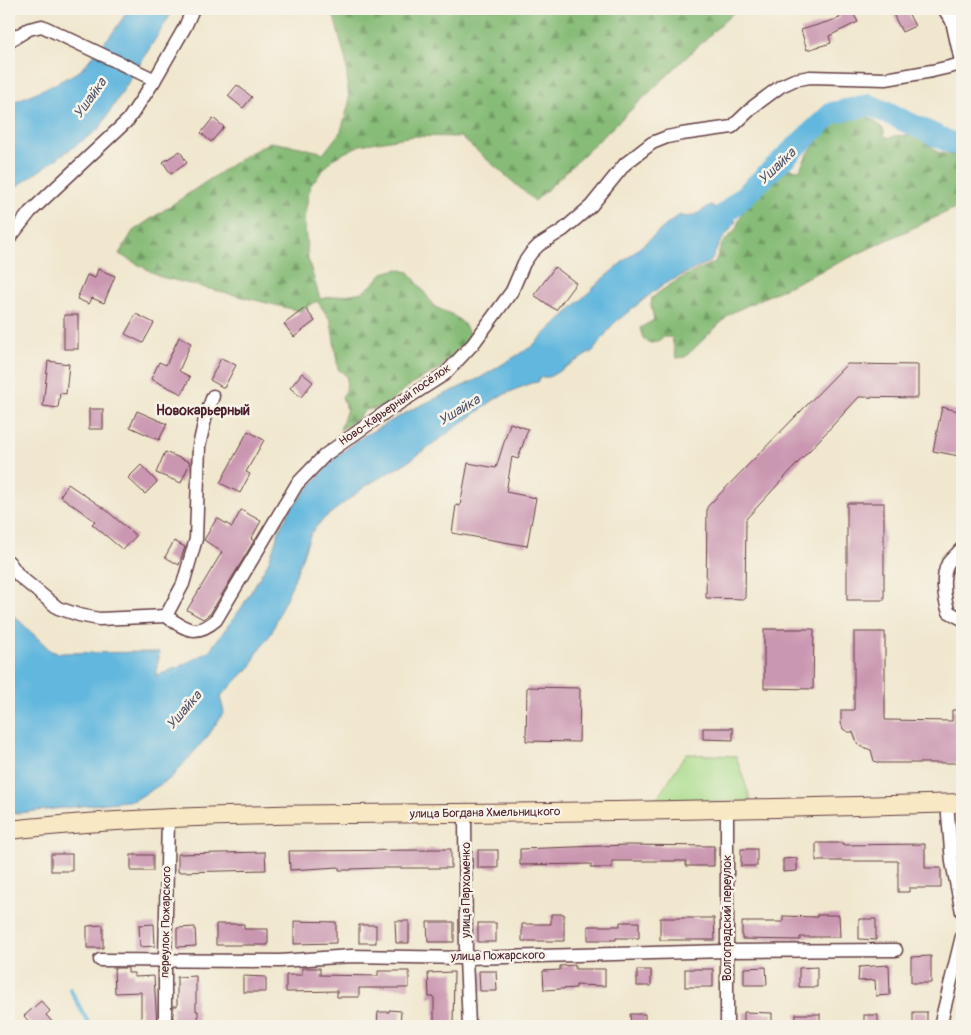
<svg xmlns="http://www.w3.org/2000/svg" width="971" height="1035" font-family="Pangolin,sans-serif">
  <defs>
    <pattern id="forest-firs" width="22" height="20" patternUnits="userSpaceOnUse" patternTransform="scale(1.25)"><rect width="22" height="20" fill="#86bc77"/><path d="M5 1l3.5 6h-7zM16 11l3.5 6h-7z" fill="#709862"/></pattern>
  </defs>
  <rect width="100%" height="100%" fill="#f7f3e8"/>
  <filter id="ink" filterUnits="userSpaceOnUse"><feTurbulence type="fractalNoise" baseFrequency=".02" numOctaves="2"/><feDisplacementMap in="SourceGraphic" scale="10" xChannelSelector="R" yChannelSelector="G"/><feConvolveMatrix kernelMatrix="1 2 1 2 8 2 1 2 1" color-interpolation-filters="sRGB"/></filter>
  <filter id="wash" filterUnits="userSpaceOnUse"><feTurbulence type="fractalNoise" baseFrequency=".0096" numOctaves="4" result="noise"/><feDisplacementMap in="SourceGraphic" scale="20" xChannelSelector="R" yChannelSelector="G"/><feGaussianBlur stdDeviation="1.12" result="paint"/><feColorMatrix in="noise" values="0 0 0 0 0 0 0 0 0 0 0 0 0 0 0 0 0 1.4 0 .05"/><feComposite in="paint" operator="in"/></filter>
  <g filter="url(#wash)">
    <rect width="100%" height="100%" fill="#f0e7ce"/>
    <polygon fill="#a9dc8b" stroke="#7a7e5b" points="686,754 736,756 751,801 654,803"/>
    <g fill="url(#forest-firs)" stroke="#686e51">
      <polygon points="332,9 737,9 535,201 461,137 413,136 360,145 332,159 310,186 304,219 308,259 320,299 363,292 373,284 383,273 398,269 409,272 435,307 453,315 463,323 470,334 463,345 440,368 409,386 383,407 366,410 356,420 340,430 347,409 342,397 346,391 347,376 338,369 331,321 317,301 300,311 161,277 119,254 133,231 240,159 270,142 300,147 324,153 341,131 349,103 346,61"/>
      <path d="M853,114C867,114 874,120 884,130V136L890,138L894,136L912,135L924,138L937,152L962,157V205L731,313L685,357L676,358L672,337H663L657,342L650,343L643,338L640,328L654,320L651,305L652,298C671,282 693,272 715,262L722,244L736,229L746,203L780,174L789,169L800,170C803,158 827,125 838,119C842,117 848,115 853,114Z"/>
    </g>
    <g fill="#62b7de" stroke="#566b84">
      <polygon points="129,9 173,9 169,17 99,129 9,192 9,104 53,85 80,71 114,31"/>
      <path d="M711,205L736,221L719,244L711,261L662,285L613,324L593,351L549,377H541L538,382L531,383L498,397L409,461L367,485L322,520L311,533L292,585L280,611L272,632L256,655L251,666L220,697L224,712L208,736L171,778L135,800L9,814V611L51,651L58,653L159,652L156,676L183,665L209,651L242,607L269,561L279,531L292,507L338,455L364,436L413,409L480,378L531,347L606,276L669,223L680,215C690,221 701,211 711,205Z"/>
    </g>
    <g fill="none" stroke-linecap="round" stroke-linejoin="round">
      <polyline stroke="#62b7de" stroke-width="4" points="70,989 90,1026"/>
      <polyline stroke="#62b7de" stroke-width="22" points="702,232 728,211 832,113 870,105 954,144 962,144"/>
    </g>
    <g id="blocks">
      <g fill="#ca97b1">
        <polygon points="849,9 851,9 858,22 829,36 831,43 807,50 801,30 840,18 838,14"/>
        <polygon points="904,9 906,9 915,26 902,32 893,14"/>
        <polygon points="237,85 252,97 243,108 228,96"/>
        <polygon points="213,118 224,127 211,142 201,133"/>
        <polygon points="180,151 187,163 171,174 163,162"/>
        <polygon points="555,267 576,283 556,310 534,295"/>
        <polygon points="98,269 115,276 104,303 92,298 89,304 77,299 87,275 95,278"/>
        <polygon points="305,308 315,321 294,337 284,324"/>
        <polygon points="136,314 154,323 143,343 125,334"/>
        <rect x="64" y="315" width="14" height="34"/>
        <polygon points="179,337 191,343 179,371 190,377 182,394 151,379 159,362 166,365"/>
        <polygon points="221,358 236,365 224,388 210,380"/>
        <polygon points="48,361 69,364 66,394 60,393 58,408 43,406"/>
        <polygon points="847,364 918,365 918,398 859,397 746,519 745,599 706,598 707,507"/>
        <polygon points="302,373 313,382 301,397 290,388"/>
        <polygon points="942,407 962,412 962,442 959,456 933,451"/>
        <rect x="89" y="409" width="14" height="20"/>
        <polygon points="137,411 167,424 159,440 130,427"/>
        <polygon points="510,423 528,429 518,459 512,457 506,492 536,498 527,546 452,533 456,505 460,506 468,463 496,468"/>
        <polygon points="248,431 264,440 246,472 250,474 240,493 220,483"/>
        <polygon points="165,452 190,462 181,483 156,473"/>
        <polygon points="141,465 157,482 145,494 128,478"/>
        <polygon points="68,484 105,509 136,536 123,550 92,524 95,521 60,496"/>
        <rect x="847" y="503" width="37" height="97"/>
        <polygon points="241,510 261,521 251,539 254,541 210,614 203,619 187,610 222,552 204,540 217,518 232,527"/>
        <polygon points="174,541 185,547 179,565 165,557"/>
        <polygon points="764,629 814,629 813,689 764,688"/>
        <polygon points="854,632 885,632 885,720 952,721 952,710 962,710 962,763 879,763 874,761 871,750 858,745 853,732 848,732 843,729 841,723 841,710 854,710"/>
        <polygon points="527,687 580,688 579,742 526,741"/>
        <polygon points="703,728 733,728 733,740 703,739"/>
        <polygon points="816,843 843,843 843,845 925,844 925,868 941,868 941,888 909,888 909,892 898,892 898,861 816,861"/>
        <polygon points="627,845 714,846 714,866 686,866 686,861 612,861 612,868 591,868 591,864 520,865 520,849"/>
        <polygon points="428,849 451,849 451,868 380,868 351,869 351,870 339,870 339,867 290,870 289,851 428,850"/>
        <rect x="741" y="849" width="16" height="17"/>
        <rect x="478" y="850" width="20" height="18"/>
        <polygon points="265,852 266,870 178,872 178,854"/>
        <rect x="51" y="854" width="21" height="17"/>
        <rect x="131" y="855" width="22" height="16"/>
        <polygon points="797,858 797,871 783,872 783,859"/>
        <polygon points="551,914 564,914 564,941 522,941 522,924 551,924"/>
        <polygon points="817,915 839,915 840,937 800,937 800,940 742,939 742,922 783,922 783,916 817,917"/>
        <polygon points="660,918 714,918 715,940 660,940"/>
        <polygon points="859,919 876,919 876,940 859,939"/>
        <polygon points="294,921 336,922 336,943 294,944"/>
        <polygon points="395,921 409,921 409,943 396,943"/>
        <polygon points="427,922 454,922 454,942 428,942"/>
        <polygon points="620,922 639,922 639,938 616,938 616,940 588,940 588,926 620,926"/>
        <rect x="478" y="923" width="18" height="19"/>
        <polygon points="154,924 155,946 140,947 139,925"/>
        <polygon points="216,924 244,924 244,929 268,929 268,945 216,945"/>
        <polygon points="103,925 103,948 87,948 87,926"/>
        <rect x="359" y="925" width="17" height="18"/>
        <polygon points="195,927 196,946 177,947 177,928"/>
        <polygon points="931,956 931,983 911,983 911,957"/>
        <polygon points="575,965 575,969 605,969 605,986 576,985 576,988 544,990 543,971 560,970 560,966"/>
        <polygon points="889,965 890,995 876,996 875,980 858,981 859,967"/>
        <polygon points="766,967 767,985 744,985 744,968"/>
        <polygon points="817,967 817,987 799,987 799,968"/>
        <polygon points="114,968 128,968 128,973 134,973 134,977 154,976 157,1026 141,1026 141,992 115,993"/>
        <polygon points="302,968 320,968 320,975 378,976 378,971 409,971 409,988 359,988 359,997 337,997 337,991 286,992 286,975 302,975"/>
        <rect x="685" y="969" width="28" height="18"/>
        <rect x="637" y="970" width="14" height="16"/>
        <polygon points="479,971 496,971 497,991 480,991"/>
        <polygon points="454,972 453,1026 434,1026 434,997 429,997 428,973"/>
        <polygon points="196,976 196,1011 198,1011 198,1026 173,1026 173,1006 177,1006 177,977"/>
        <polygon points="243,976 266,977 266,992 243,992"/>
        <polygon points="41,1001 50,1011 46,1015 56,1026 33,1026 24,1016"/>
        <polygon points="389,1010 401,1011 400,1026 377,1026 378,1012 389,1012"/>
        <polygon points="744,1012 772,1013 772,1026 744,1026"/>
        <rect x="913" y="1012" width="14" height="14"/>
        <polygon points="630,1014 645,1014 645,1026 631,1026"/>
        <rect x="796" y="1014" width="24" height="12"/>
        <rect x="864" y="1015" width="14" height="11"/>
      </g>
    </g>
  </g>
  <g filter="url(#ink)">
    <use href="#blocks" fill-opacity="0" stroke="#633d43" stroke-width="1"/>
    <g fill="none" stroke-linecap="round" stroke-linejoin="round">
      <g stroke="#633d43" stroke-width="15">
        <g id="street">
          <polyline points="944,9 952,21 962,66"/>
          <polyline points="952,21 962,12"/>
          <polyline points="9,41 29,29 42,26 149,77 154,81"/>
          <polyline points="9,239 30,212 128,120 154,81 185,27 193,9"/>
          <path d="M962,548C958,553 952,558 948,563C941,576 944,599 949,612L962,619"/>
          <polyline points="9,562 19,576 58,608 79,615 99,619 166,616 183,584 196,539 199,446 206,415 213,396"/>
          <path d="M166,616C186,630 196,637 216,620L297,484L325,455L387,411L445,374L473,344L512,291L524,263L531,253L539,245L563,230L591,206L625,164L652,143L667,137L682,134L732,127L754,106L781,86L794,80L810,77L886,79L932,71L962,64"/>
          <polyline points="947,803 952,862 962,912"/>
          <polyline points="727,809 727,1026"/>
          <polyline points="465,813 466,958 469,1026"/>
          <polyline points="100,960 280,961 351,956 466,958 727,951 896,950"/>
          <polyline points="165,1026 165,961 168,818"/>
          <polyline points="940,1026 962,936"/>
        </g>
      </g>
      <g stroke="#633d43" stroke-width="20">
        <path id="secondary" d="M9,830C157,814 305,814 454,813C624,812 793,808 962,803"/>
      </g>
      <use href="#street" stroke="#fff" stroke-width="12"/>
      <use href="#secondary" stroke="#f8e8c3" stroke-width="18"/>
    </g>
  </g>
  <g text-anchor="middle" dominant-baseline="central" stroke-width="5" stroke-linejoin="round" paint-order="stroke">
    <g font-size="12" fill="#4a1f2b" stroke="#f7f3e8">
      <text transform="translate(395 405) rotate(-35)">Ново-Карьерный посёлок</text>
      <text transform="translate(485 813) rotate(-1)">улица Богдана Хмельницкого</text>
      <text transform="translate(466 890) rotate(-90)">улица Пархоменко</text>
      <text transform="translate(727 918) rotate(-90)">Волгоградский переулок</text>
      <text transform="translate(166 922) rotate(-89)">переулок Пожарского</text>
      <text transform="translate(498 956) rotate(-1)">улица Пожарского</text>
    </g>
    <g font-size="14" font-style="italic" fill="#52546a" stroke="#f7f3e8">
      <text transform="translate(90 98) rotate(-54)">Ушайка</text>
      <text transform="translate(777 166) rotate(-43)">Ушайка</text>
      <text transform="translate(459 410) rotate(-31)">Ушайка</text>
      <text transform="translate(184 710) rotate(-49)">Ушайка</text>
    </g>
    <g font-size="14" font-weight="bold" fill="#4a1f2b" stroke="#f7f3e8">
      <text x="203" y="410">Новокарьерный</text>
    </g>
  </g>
  <rect width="971" height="1035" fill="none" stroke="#f7f3e8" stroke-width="30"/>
</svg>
